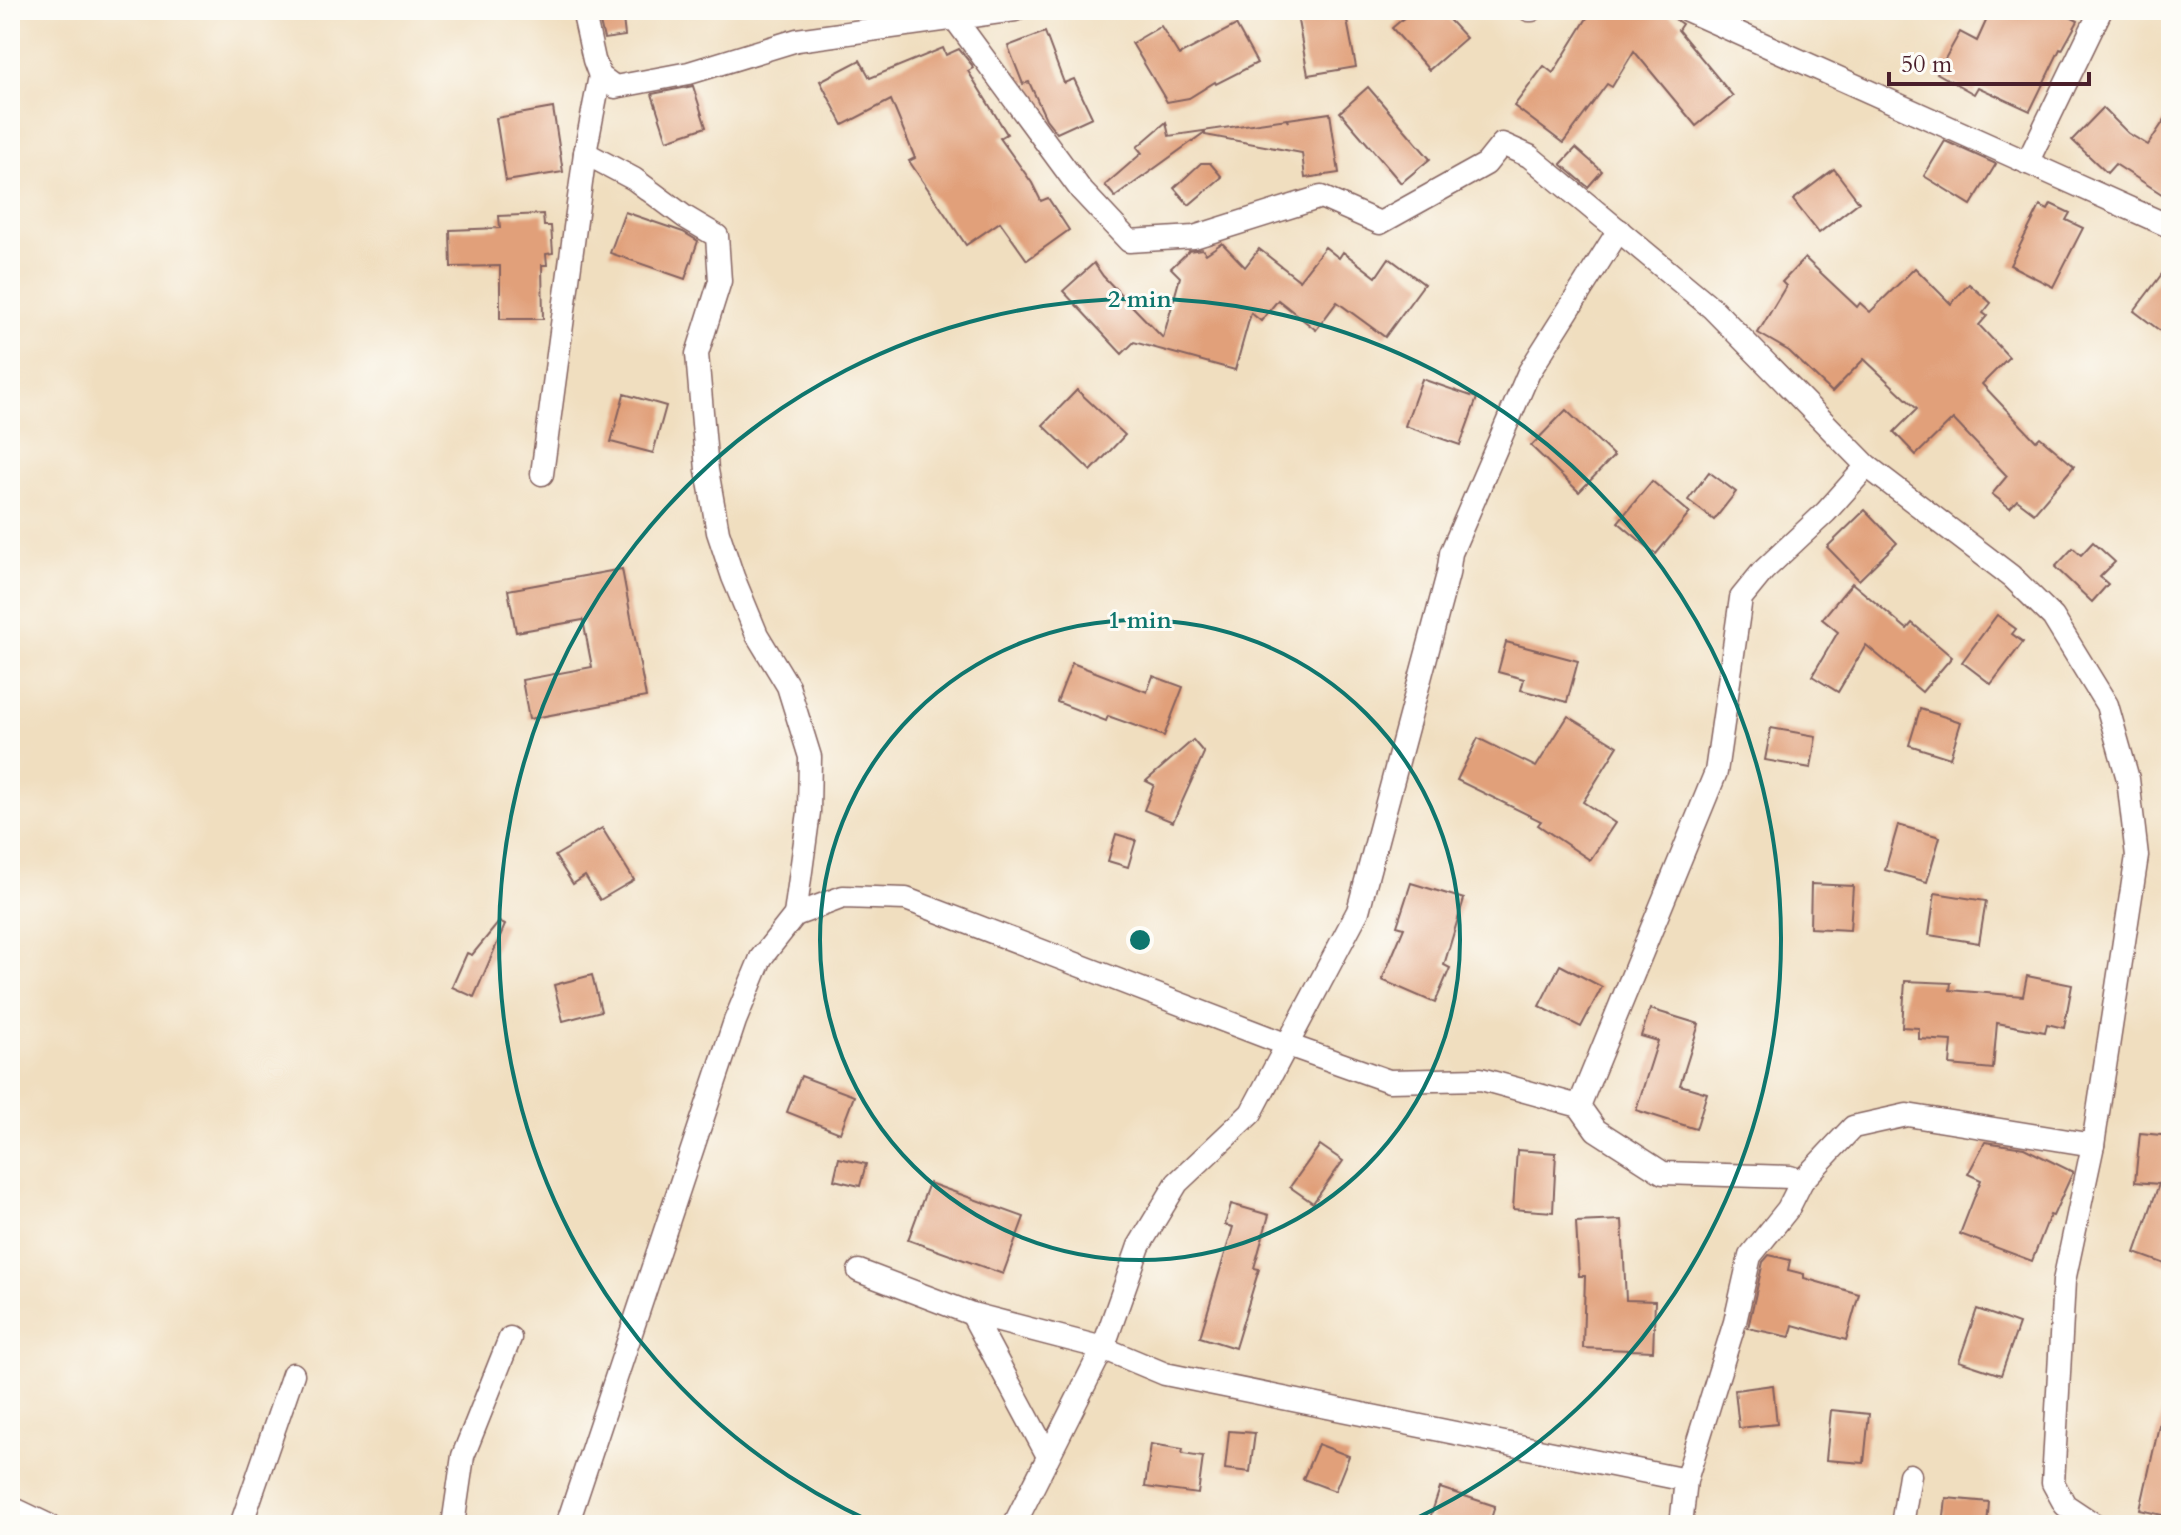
<svg xmlns="http://www.w3.org/2000/svg" width="2181" height="1535" font-family="Cardo,serif">
  <rect width="100%" height="100%" fill="#fdfcf7"/>
  <filter id="ink" filterUnits="userSpaceOnUse"><feTurbulence type="fractalNoise" baseFrequency=".0125" numOctaves="2"/><feDisplacementMap in="SourceGraphic" scale="16" xChannelSelector="R" yChannelSelector="G"/><feConvolveMatrix kernelMatrix="1 2 1 2 8 2 1 2 1" color-interpolation-filters="sRGB"/></filter>
  <filter id="wash" filterUnits="userSpaceOnUse"><feTurbulence type="fractalNoise" baseFrequency=".006" numOctaves="4" result="noise"/><feDisplacementMap in="SourceGraphic" scale="32" xChannelSelector="R" yChannelSelector="G"/><feGaussianBlur stdDeviation="1.8" result="paint"/><feColorMatrix in="noise" values="0 0 0 0 0 0 0 0 0 0 0 0 0 0 0 0 0 1.4 0 .05"/><feComposite in="paint" operator="in"/></filter>
  <g filter="url(#wash)">
    <rect width="100%" height="100%" fill="#f0debf"/>
    <g id="blocks">
      <g fill="#e1a07a">
        <polygon points="597,10 622,10 625,36 604,39"/>
        <polygon points="1296,10 1345,10 1356,67 1308,75"/>
        <polygon points="1413,10 1440,10 1466,38 1429,70 1392,28"/>
        <polygon points="1592,10 1661,10 1682,24 1678,30 1733,96 1696,126 1634,51 1612,87 1607,84 1563,143 1514,106 1544,66 1553,73"/>
        <polygon points="1991,10 2056,10 2078,21 2062,50 2060,49 2030,111 1978,87 1974,94 1937,73 1960,32 1977,41"/>
        <polygon points="1236,25 1257,63 1216,84 1215,82 1189,98 1167,102 1132,43 1161,26 1179,55"/>
        <polygon points="1045,32 1064,83 1074,79 1092,117 1057,133 1046,119 1029,82 1023,84 1008,46"/>
        <polygon points="943,48 946,55 959,49 972,65 973,68 968,71 1007,134 1000,138 1032,183 1041,201 1048,198 1069,230 1027,260 1000,222 966,245 909,161 915,158 891,100 843,125 820,81 860,60 870,78"/>
        <polygon points="693,86 706,127 667,140 652,94"/>
        <polygon points="1368,87 1430,159 1401,183 1340,112"/>
        <polygon points="553,108 563,172 506,181 496,118"/>
        <polygon points="2103,108 2128,133 2148,145 2171,110 2171,200 2115,164 2107,173 2072,140"/>
        <polygon points="1330,113 1339,173 1305,178 1302,153 1205,135 1205,132 1115,197 1105,185 1142,153 1137,147 1166,122 1169,136 1287,119 1289,122 1288,119"/>
        <polygon points="1945,141 1996,164 1971,205 1924,176"/>
        <polygon points="1576,148 1602,171 1588,187 1561,164"/>
        <polygon points="1201,163 1210,163 1222,177 1189,205 1174,188"/>
        <polygon points="1834,169 1859,202 1819,233 1793,200"/>
        <polygon points="2051,204 2070,213 2066,220 2083,228 2053,287 2010,265 2040,206 2048,210"/>
        <polygon points="625,212 683,232 698,241 685,279 610,253"/>
        <polygon points="543,214 544,226 551,226 553,253 546,254 547,265 542,265 543,319 500,319 500,266 451,267 450,230 500,228 499,216"/>
        <polygon points="1222,243 1245,267 1259,249 1299,280 1325,247 1339,258 1343,252 1376,277 1389,258 1424,284 1385,337 1337,302 1316,330 1278,300 1261,321 1251,313 1235,370 1134,342 1122,354 1063,291 1094,263 1103,276 1163,338 1180,277 1171,268 1189,251 1202,249 1206,254"/>
        <polygon points="1805,258 1857,307 1860,303 1870,312 1915,268 1951,304 1969,284 1991,303 1983,313 1987,316 1979,325 2009,357 1982,384 2036,441 2040,437 2074,466 2034,513 2017,500 2010,508 1992,494 2007,476 1953,419 1916,455 1894,432 1917,409 1864,359 1832,392 1789,351 1758,333 1786,286 1782,282"/>
        <polygon points="2171,262 2171,339 2134,311"/>
        <polygon points="1422,379 1477,398 1460,445 1405,426"/>
        <polygon points="1077,390 1125,435 1091,471 1043,425"/>
        <polygon points="624,394 666,406 653,453 611,442"/>
        <polygon points="1566,410 1614,456 1579,492 1531,446"/>
        <polygon points="1709,472 1736,492 1714,520 1688,500"/>
        <polygon points="1652,481 1690,513 1656,554 1618,522"/>
        <polygon points="1865,510 1897,543 1859,580 1827,547"/>
        <polygon points="2093,542 2115,562 2100,577 2108,584 2092,602 2055,567 2073,548 2081,555"/>
        <polygon points="622,569 646,697 529,719 522,680 592,667 583,620 516,632 508,590"/>
        <polygon points="1852,583 1907,629 1912,623 1952,657 1922,692 1866,645 1838,692 1812,676 1838,632 1822,619"/>
        <polygon points="1997,615 2016,629 2012,634 2023,642 1991,684 1962,662"/>
        <polygon points="1506,642 1578,661 1567,702 1521,690 1524,679 1498,672"/>
        <polygon points="1072,663 1147,692 1153,676 1183,687 1164,736 1108,716 1106,721 1057,702"/>
        <polygon points="1920,709 1961,722 1950,758 1909,745"/>
        <polygon points="1568,716 1618,746 1583,802 1615,823 1590,860 1538,825 1541,821 1457,780 1478,738 1536,767"/>
        <polygon points="1771,728 1816,736 1811,768 1765,760"/>
        <polygon points="1193,740 1204,753 1173,822 1144,810 1154,785 1146,781"/>
        <polygon points="1898,825 1940,837 1927,882 1885,870"/>
        <polygon points="602,828 634,880 600,900 585,876 573,884 555,856"/>
        <polygon points="1116,834 1136,840 1128,867 1108,861"/>
        <polygon points="1411,883 1464,899 1444,965 1450,968 1435,1003 1382,980 1404,928 1397,926"/>
        <polygon points="1811,884 1853,886 1850,930 1810,928"/>
        <polygon points="1935,893 1986,901 1979,943 1929,935"/>
        <polygon points="499,922 505,925 474,997 452,987 467,953 472,955"/>
        <polygon points="1560,965 1602,987 1581,1027 1539,1006"/>
        <polygon points="592,975 601,1011 563,1021 554,985"/>
        <polygon points="2027,976 2072,985 2064,1028 2047,1024 2045,1032 1997,1023 1993,1069 1950,1065 1952,1041 1919,1039 1919,1028 1902,1027 1905,981 1951,983 1950,990 2023,996"/>
        <polygon points="1650,1009 1699,1024 1680,1085 1707,1093 1696,1129 1636,1110 1658,1041 1641,1036"/>
        <polygon points="801,1076 854,1096 840,1133 787,1112"/>
        <polygon points="2140,1133 2171,1136 2171,1266 2135,1253 2159,1184 2135,1182"/>
        <polygon points="1985,1142 2024,1148 2073,1172 2053,1216 2050,1215 2032,1261 1960,1234 1981,1180 1968,1174"/>
        <polygon points="1320,1145 1343,1161 1313,1203 1290,1187"/>
        <polygon points="1517,1150 1556,1153 1553,1212 1513,1209"/>
        <polygon points="839,1158 866,1164 860,1186 834,1180"/>
        <polygon points="929,1183 1024,1217 1003,1274 908,1240"/>
        <polygon points="1231,1204 1269,1215 1254,1268 1259,1269 1235,1348 1200,1337 1233,1227 1225,1225"/>
        <polygon points="1622,1220 1626,1300 1655,1301 1653,1351 1583,1348 1585,1276 1579,1276 1576,1222"/>
        <polygon points="1769,1255 1790,1260 1788,1270 1804,1274 1804,1278 1859,1294 1846,1340 1793,1325 1790,1337 1748,1328 1763,1262"/>
        <polygon points="1977,1309 2019,1324 2001,1375 1959,1361"/>
        <polygon points="1773,1385 1777,1424 1739,1428 1735,1390"/>
        <polygon points="1831,1410 1869,1414 1864,1463 1826,1460"/>
        <polygon points="2162,1412 2171,1413 2171,1517 2140,1510"/>
        <polygon points="1229,1431 1255,1433 1250,1472 1225,1469"/>
        <polygon points="1151,1444 1183,1449 1182,1454 1203,1457 1198,1494 1145,1487"/>
        <polygon points="1318,1444 1349,1456 1335,1491 1303,1479"/>
        <polygon points="1440,1488 1495,1506 1489,1525 1452,1525 1430,1518"/>
        <polygon points="1946,1498 1989,1502 1987,1525 1943,1525"/>
      </g>
    </g>
  </g>
  <g filter="url(#ink)">
    <use href="#blocks" fill-opacity="0" stroke="#84625f" stroke-width="2"/>
    <g fill="none" stroke-linecap="round" stroke-linejoin="round">
      <g stroke="#84625f" stroke-width="25">
        <g id="minor">
          <polyline points="583,10 594,60 600,76 615,87 689,73 797,40 1015,10"/>
          <polyline points="1529,10 1532,10"/>
          <polyline points="1687,10 2171,227"/>
          <polyline points="955,19 1081,190 1129,241 1194,237 1321,197 1380,223 1486,164 1502,144 1529,156 1712,308 1867,466 2011,576 2053,617 2107,705 2128,779 2137,856 2093,1145 2064,1281 2053,1483 2065,1505 2095,1525"/>
          <polyline points="585,153 634,179 685,217 717,236 720,281 697,354 707,470 718,532 733,577 757,635 788,686 810,757 809,812 795,915"/>
          <polyline points="2027,163 2101,10"/>
          <polyline points="542,474 585,153 600,76"/>
          <polyline points="1579,1106 1716,772 1741,598 1763,571 1826,512 1867,466"/>
          <polyline points="859,1271 972,1314 1103,1348 1165,1374 1686,1480"/>
          <polyline points="972,1314 1048,1456"/>
          <polyline points="10,1507 48,1525"/>
          <polyline points="241,1525 293,1374"/>
          <polyline points="453,1525 463,1456 510,1338"/>
          <polyline points="567,1525 735,1021 761,958 795,915 843,897 906,899 1285,1044 1389,1081 1481,1079 1579,1106 1596,1130 1663,1173 1790,1177 1802,1181"/>
          <polyline points="1014,1525 1103,1348 1139,1246 1177,1183 1251,1113 1358,911 1448,574 1451,553 1529,372 1619,230"/>
          <polyline points="1681,1525 1686,1480 1735,1322 1750,1256 1788,1209 1802,1181 1853,1127 1907,1115 2093,1145"/>
          <polyline points="1902,1525 1910,1475"/>
        </g>
      </g>
      <use href="#minor" stroke="#fff" stroke-width="22"/>
    </g>
  </g>
  <g fill="none" stroke="#0f766e" stroke-width="4">
    <circle cx="1140" cy="940" r="320"/>
    <path d="M874 1523A641 641 0 1 1 1406 1523"/>
  </g>
  <circle cx="1140" cy="940" r="12" fill="#0f766e" stroke="#fdfcf7" stroke-width="4"/>
  <g font-size="24" text-anchor="middle" font-weight="bold" fill="#0f766e" stroke="#fdfcf7" stroke-width="6" stroke-linejoin="round" paint-order="stroke">
    <text x="1140" y="307">2 min</text>
    <text x="1140" y="628">1 min</text>
  </g>
  <rect width="2181" height="1535" fill="none" stroke="#fdfcf7" stroke-width="40"/>
  <path d="M1889 72v12h200v-12" fill="none" stroke="#4a1f2b" stroke-width="4"/>
  <text x="1901" y="72" font-size="24" fill="#4a1f2b" stroke="#fdfcf7" stroke-width="6" paint-order="stroke">50 m</text>
</svg>
